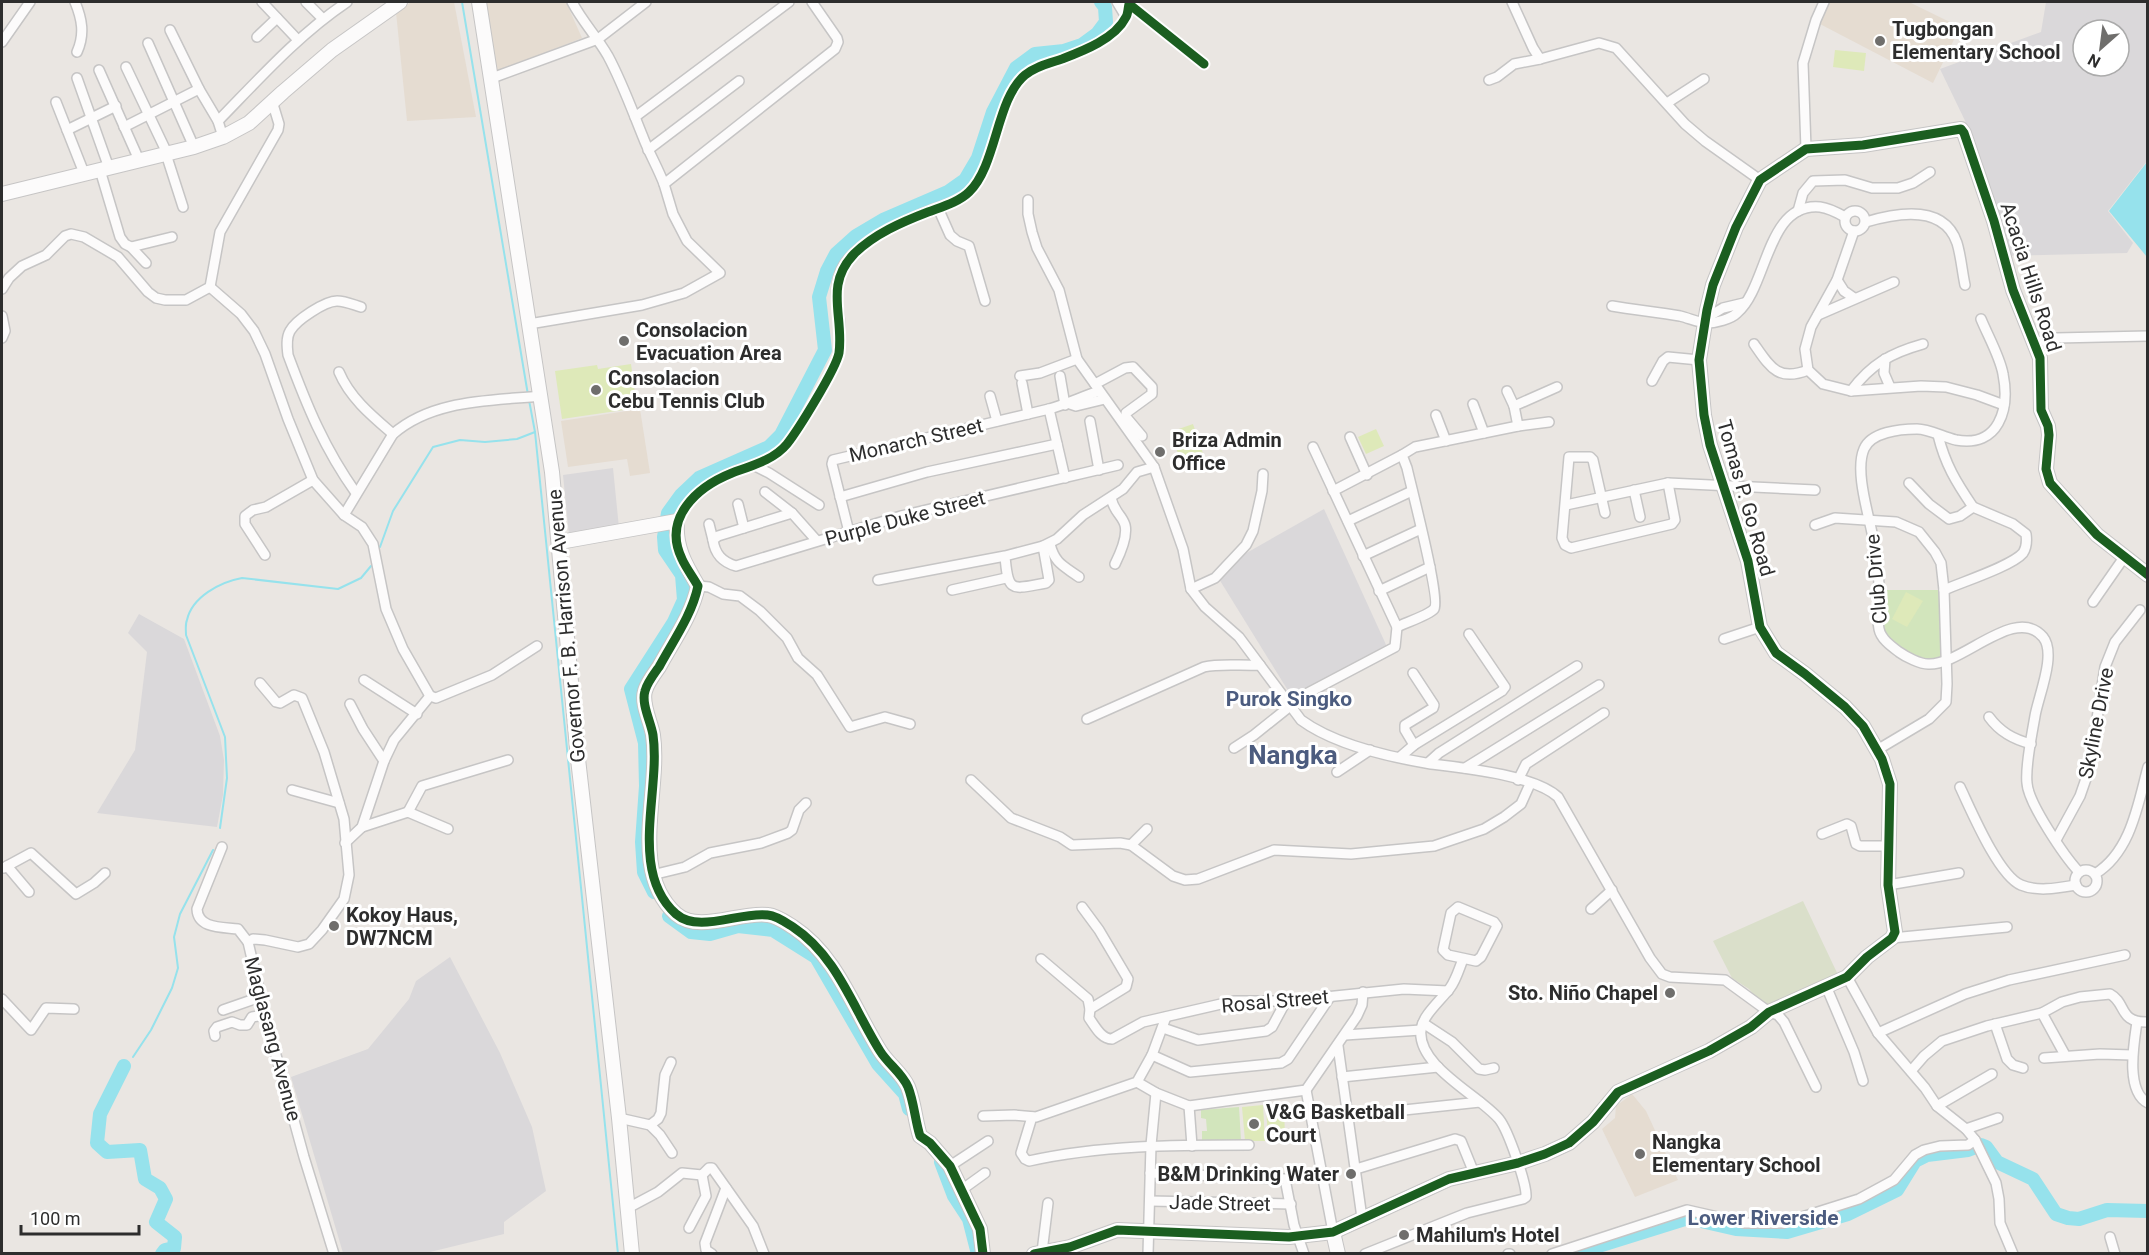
<svg xmlns="http://www.w3.org/2000/svg" width="2149" height="1255" font-family="Roboto,sans-serif">
  <rect width="100%" height="100%" fill="#eae6e2"/>
  <g fill="#dad8da" fill-rule="evenodd">
    <path d="M2046,2H2147V161L2108,211L2133,243L2127,253L2005,256L1970,131L1940,69L2041,32ZM2083,30H2119V66H2083Z"/>
    <polygon points="613,468 619,528 569,535 563,475"/>
    <polygon points="1324,509 1388,649 1292,697 1219,579 1234,560"/>
    <polygon points="139,614 184,639 220,736 224,760 223,795 217,827 97,813 135,750 147,652 128,633"/>
    <polygon points="450,957 500,1053 532,1127 546,1191 504,1222 504,1234 426,1253 343,1253 291,1077 368,1049 409,999 416,981"/>
  </g>
  <g fill="#e5dcd1">
    <polygon points="411,2 454,2 476,117 407,121 396,12"/>
    <polygon points="485,2 566,2 582,38 494,73"/>
    <polygon points="1829,2 1909,2 1960,27 1933,83 1818,23"/>
    <polygon points="640,409 650,473 630,476 627,459 568,467 561,421"/>
    <polygon points="1632,1094 1646,1111 1678,1180 1635,1197 1602,1129 1615,1118 1616,1106"/>
  </g>
  <g fill="#d2e5bc">
    <path d="M1884,590H1941L1942,657C1924,664 1888,648 1884,628C1881,617 1884,602 1884,590Z"/>
    <polygon points="1239,1107 1241,1140 1202,1141 1202,1131 1207,1131 1206,1119 1201,1118 1201,1110"/>
  </g>
  <polygon fill="#dadfca" points="1803,901 1839,977 1770,1008 1762,1005 1749,989 1732,978 1713,941"/>
  <g fill="#dee9b9">
    <polygon points="1835,50 1866,53 1864,71 1833,67"/>
    <polygon points="631,364 637,408 562,419 555,371 597,365 598,369"/>
    <polygon points="1193,424 1205,459 1183,467 1170,432"/>
    <polygon points="1376,429 1384,446 1366,454 1358,437"/>
    <polygon points="1906,592 1923,601 1907,627 1892,619"/>
    <polygon points="1284,1104 1285,1140 1268,1141 1266,1105"/>
    <polygon points="1263,1105 1265,1141 1245,1141 1242,1107"/>
  </g>
  <polygon fill="#96e2ec" points="2147,162 2147,257 2109,211"/>
  <g fill="none" stroke-linecap="round" stroke-linejoin="round">
    <g stroke="#96e2ec" stroke-width="2">
      <polyline points="462,2 528,395"/>
      <polyline points="529,400 535,432 618,1254"/>
      <polyline points="380,547 393,511 433,447 460,440 485,442 517,439 535,432"/>
      <path d="M220,828L227,778L225,737L186,635C186,630 185,624 187,620C192,597 220,582 242,578L338,589L361,578L371,566"/>
      <polyline points="133,1057 151,1030 172,988 178,968 174,937 180,914 213,850"/>
    </g>
    <g stroke="#96e2ec" stroke-width="14">
      <polyline points="654,892 644,872 642,842 646,786 645,743 631,689 674,622 684,600 682,575 665,550 664,537 668,513 681,495 699,478 769,447 781,435 825,350 819,297 827,271 836,254 856,236 883,220 948,192 965,180 978,158 993,112 1016,68 1035,54 1064,51 1082,45 1097,34 1106,22 1105,7 1101,2"/>
      <polyline points="669,916 691,932 710,934 738,926 773,930 816,957 878,1064 905,1094 909,1109"/>
      <polyline points="124,1066 100,1114 97,1143 107,1152 140,1150 145,1179 160,1188 166,1199 156,1222 175,1237 174,1248 165,1250 162,1254"/>
      <polyline points="941,1162 954,1196 969,1219 978,1254"/>
      <polyline points="1573,1254 1688,1218 1736,1229 1787,1232 1848,1214 1897,1190 1915,1161 1927,1155 1968,1150 1981,1145 1986,1147 1997,1162 2033,1179 2056,1214 2068,1218 2079,1219 2107,1210 2148,1211"/>
    </g>
    <g stroke="#c6c5c5" stroke-width="12">
      <g id="street">
        <path d="M75,2C82,19 85,34 77,52"/>
        <polyline points="262,2 297,39"/>
        <polyline points="306,2 322,18"/>
        <path d="M572,2C582,21 597,37 608,56C622,82 632,110 643,137C649,153 658,168 664,184L835,49L838,42L837,38L812,2"/>
        <polyline points="1117,2 1126,17"/>
        <polyline points="1512,2 1533,48 1540,59 1599,43 1616,48 1685,124 1705,141 1760,180"/>
        <polyline points="170,30 199,89 218,121 223,137"/>
        <polyline points="257,37 277,18"/>
        <polyline points="2,42 30,2"/>
        <polyline points="148,43 194,147"/>
        <polyline points="126,67 167,153"/>
        <polyline points="99,70 139,160"/>
        <polyline points="77,78 109,168"/>
        <polyline points="492,78 598,39 646,2"/>
        <polyline points="1489,80 1497,77 1514,64 1540,59"/>
        <polyline points="56,102 84,173"/>
        <polyline points="1667,103 1704,79"/>
        <polyline points="635,117 789,2"/>
        <path d="M218,121C259,79 298,35 347,2"/>
        <polyline points="124,127 199,89"/>
        <polyline points="67,130 116,106"/>
        <polyline points="1806,149 1803,63 1816,20 1824,2"/>
        <polyline points="648,150 739,81"/>
        <polyline points="166,154 183,207"/>
        <polyline points="100,170 120,237 125,244 131,247 146,263"/>
        <path d="M1028,200V214L1032,232L1037,248L1059,290L1077,359L1154,467L1183,549L1191,589L1205,607L1239,637L1301,720C1335,745 1389,757 1431,764C1464,768 1534,775 1558,797L1650,958L1662,974L1670,977L1725,980L1769,1012L1778,1015L1784,1022L1816,1087"/>
        <polyline points="938,208 950,235 957,241 969,246 985,301"/>
        <circle cx="1855" cy="221" r="10"/>
        <polyline points="1798,211 1803,193 1813,181 1845,180 1872,188 1898,188 1913,183 1930,172"/>
        <path d="M1866,222C1896,213 1944,204 1957,243C1961,256 1962,271 1965,285"/>
        <polyline points="1854,231 1837,280 1811,327 1805,349 1808,370 1823,384 1851,391 1921,386 1946,387 1977,395 2004,405"/>
        <polyline points="131,247 172,237"/>
        <polyline points="1837,280 1844,291 1854,298"/>
        <polyline points="210,287 241,314 254,331 265,354 288,419 313,480 344,515 362,527 373,544 386,609 403,649 430,696"/>
        <polyline points="2,289 9,278 22,266 46,255 65,236 71,234 84,237 118,257 148,292 156,298 165,300 186,300 210,287 220,232 278,130 279,124 272,101"/>
        <path d="M1612,306C1634,310 1658,312 1680,316C1689,318 1698,323 1707,323C1716,323 1731,319 1737,313C1768,287 1766,202 1820,207C1828,208 1838,213 1845,217"/>
        <polyline points="1713,314 1723,308 1744,303"/>
        <polyline points="1818,315 1894,282"/>
        <polyline points="2,316 5,331 2,338"/>
        <path d="M1981,319C1988,336 2000,357 2003,374C2010,409 1999,448 1956,440C1943,437 1929,429 1917,429C1900,429 1871,432 1864,449C1854,472 1870,518 1874,543C1876,558 1879,573 1879,588C1880,601 1876,616 1879,629C1881,639 1891,646 1899,652C1906,657 1920,664 1928,664C1962,666 2015,604 2043,637C2057,654 2038,697 2035,716C2032,734 2025,766 2027,783C2028,803 2065,857 2079,872"/>
        <polyline points="529,324 642,305 684,293 720,273 687,241 673,214 664,184"/>
        <polyline points="2033,343 2056,338 2148,336"/>
        <path d="M1754,344C1770,367 1778,382 1808,370"/>
        <polyline points="1885,359 1884,373 1890,387"/>
        <path d="M339,372C350,398 372,416 393,434"/>
        <polyline points="1020,376 1040,373 1077,359"/>
        <polyline points="1060,376 1065,405"/>
        <polyline points="1652,381 1663,361 1668,357 1699,360"/>
        <polyline points="1022,383 1028,414"/>
        <polyline points="1095,384 1125,368 1133,367 1152,387 1152,394 1126,413 1126,417 1142,436"/>
        <polyline points="1507,391 1514,406"/>
        <path d="M1851,391C1871,364 1891,353 1923,344"/>
        <polyline points="990,396 997,421"/>
        <polyline points="1070,404 1076,406 1105,399"/>
        <polyline points="1473,404 1484,433"/>
        <polyline points="1049,409 1065,478"/>
        <polyline points="1436,415 1446,441"/>
        <polyline points="1090,421 1099,470"/>
        <polyline points="1518,426 1514,406 1557,387"/>
        <path d="M1938,435C1945,464 1956,482 1973,507"/>
        <polyline points="1350,437 1367,475"/>
        <polyline points="753,465 769,473 819,505"/>
        <path d="M1909,483L1929,504L1949,519L1960,516L1973,507L2013,524L2026,534C2027,541 2027,547 2023,553C2012,566 1962,582 1944,590"/>
        <polyline points="1634,490 1640,517"/>
        <polyline points="1333,491 1402,455"/>
        <polyline points="765,492 792,513 817,541"/>
        <path d="M356,493C324,448 307,406 288,355C287,347 286,338 290,331C296,320 325,301 337,301C345,301 354,305 361,307"/>
        <polyline points="840,497 927,472 1057,444"/>
        <path d="M1111,498C1114,512 1122,515 1125,525C1128,537 1120,554 1115,564"/>
        <polyline points="738,504 744,528"/>
        <polyline points="1566,505 1668,483 1815,490"/>
        <path d="M792,513L718,536L713,540C715,554 722,562 736,566L901,516L1118,465"/>
        <polyline points="1605,513 1593,460 1590,457 1569,457 1562,538 1565,545 1571,548 1672,524 1675,520 1668,483"/>
        <path d="M344,515L393,434C433,399 491,401 541,396"/>
        <path d="M677,521C687,501 702,487 722,477C743,466 770,464 786,445C797,433 835,370 838,355C840,347 840,336 840,327C839,309 833,291 840,273C851,243 903,221 931,210C943,206 959,201 968,193C997,166 996,100 1025,75C1035,67 1049,63 1062,59C1083,51 1115,39 1126,17C1128,14 1128,8 1129,4L1204,64"/>
        <polyline points="1348,521 1412,491"/>
        <polyline points="709,524 713,540"/>
        <polyline points="1815,525 1835,518 1896,522 1919,532 1935,552 1941,563 1944,590 1947,684 1946,702 1929,719 1877,750"/>
        <path d="M849,532L832,464L833,460L1049,409C1067,404 1081,397 1099,391"/>
        <path d="M1050,544C1055,564 1064,566 1079,577"/>
        <polyline points="1043,546 1057,539 1083,515 1123,489 1137,472 1154,467"/>
        <polyline points="265,555 245,524 245,516 253,510 266,507 313,480"/>
        <polyline points="1363,556 1421,529"/>
        <path d="M878,580L1005,556L1043,546L1049,580L1046,583C1012,589 1008,594 1005,556"/>
        <polyline points="698,586 709,587 723,594 740,596 760,611 787,638 798,658 817,675 850,727 885,717 910,724"/>
        <polyline points="1191,589 1215,578 1246,545 1253,531 1262,491 1263,474"/>
        <polyline points="952,590 1006,578"/>
        <polyline points="1379,591 1430,567"/>
        <polyline points="2093,602 2125,556"/>
        <path d="M1397,627C1405,623 1429,615 1434,609C1441,601 1411,486 1407,468L1402,455L1415,447L1518,426L1549,422"/>
        <polyline points="1724,639 1760,627"/>
        <polyline points="1413,673 1434,705 1433,708 1405,725 1405,730 1414,745"/>
        <polyline points="364,680 417,714"/>
        <polyline points="430,696 436,698 492,675 537,646"/>
        <polyline points="350,704 363,729 384,761"/>
        <path d="M1989,717C2000,732 2013,739 2031,744"/>
        <path d="M1087,719L1204,667C1220,663 1243,666 1260,665"/>
        <polyline points="1234,748 1254,735 1304,695 1395,647 1397,627 1313,447"/>
        <polyline points="1400,757 1414,745 1502,691 1505,687 1469,634"/>
        <polyline points="1428,763 1439,753 1577,666"/>
        <polyline points="1465,768 1599,685"/>
        <polyline points="1337,772 1370,750"/>
        <polyline points="971,780 1011,818 1060,837 1072,845 1120,843 1131,845 1173,876 1185,880 1198,879 1274,850 1351,854 1434,846 1484,829 1504,817 1521,804 1530,784"/>
        <polyline points="1518,780 1526,764 1604,713"/>
        <path d="M1960,787C1971,810 1998,875 2021,885C2038,892 2058,888 2076,885"/>
        <polyline points="292,790 339,803"/>
        <polyline points="408,812 422,786 508,760"/>
        <polyline points="362,827 408,812 448,829"/>
        <polyline points="1822,834 1847,824 1851,826 1856,844 1860,846 1888,846"/>
        <polyline points="2056,840 2080,796 2089,770 2105,667 2115,642 2140,610"/>
        <polyline points="345,843 362,827 384,761 394,740 430,696"/>
        <polyline points="1131,845 1147,829"/>
        <path d="M222,847L197,909C198,929 222,927 238,929L248,942L265,1015L304,1157L334,1254"/>
        <polyline points="7,866 31,853 76,894 94,883 105,873"/>
        <polyline points="4,868 7,866 29,892"/>
        <circle cx="2086" cy="881" r="11"/>
        <path d="M2095,874C2131,852 2138,804 2148,767"/>
        <polyline points="652,875 685,867 710,853 761,843 788,833 792,830 799,810 806,803"/>
        <polyline points="1888,885 1959,873"/>
        <polyline points="1082,907 1099,930 1128,979 1126,987 1090,1009"/>
        <polygon points="1458,907 1494,922 1497,926 1481,957 1476,961 1448,955 1443,950 1451,913"/>
        <polyline points="1591,909 1612,890"/>
        <polyline points="1892,938 2007,927"/>
        <polyline points="248,942 253,939 265,940 298,947 309,944 322,930 344,899 349,875 344,819 324,752 302,698 294,695 280,703 276,702 260,683"/>
        <path d="M1041,959L1088,999L1090,1009L1089,1018C1095,1026 1101,1039 1112,1039L1143,1022L1234,1001H1286L1404,989L1448,991"/>
        <polyline points="1847,977 1878,1033 1925,1088 1937,1106 1966,1129 1975,1140 1996,1183 1999,1199 2000,1223 2013,1254"/>
        <polyline points="1826,986 1854,1052 1863,1081"/>
        <polyline points="2,999 31,1030 46,1008 74,1009"/>
        <polyline points="223,1010 260,997"/>
        <polyline points="2042,1013 2065,1055"/>
        <path d="M2137,1022C2134,1043 2125,1091 2148,1103"/>
        <polyline points="1423,1023 1452,1042 1479,1069 1485,1070 1494,1068"/>
        <polyline points="1995,1024 2007,1059 2013,1065 2023,1068"/>
        <polyline points="1163,1028 1198,1040 1266,1031 1272,1027 1286,1001"/>
        <polyline points="1878,1033 1965,994 2009,980 2125,955"/>
        <polyline points="1345,1035 1421,1030"/>
        <polyline points="215,1036 214,1031 217,1027 232,1022 240,1025 247,1025 252,1017 265,1015"/>
        <polyline points="1338,1046 1362,1218"/>
        <polyline points="1152,1055 1190,1072 1281,1063 1288,1059 1330,997"/>
        <polyline points="2044,1058 2100,1054 2132,1055"/>
        <path d="M1911,1071L1924,1056L1942,1041L1987,1026L2042,1013L2062,1002L2080,997L2110,994C2127,1003 2118,1023 2148,1022"/>
        <polyline points="1342,1077 1438,1067"/>
        <polyline points="1137,1082 1156,1093 1189,1106 1306,1090 1357,1016 1362,1005 1363,992"/>
        <polyline points="1306,1090 1333,1232"/>
        <polyline points="1189,1106 1192,1146"/>
        <polyline points="1937,1106 1992,1074"/>
        <polyline points="983,1116 1014,1115 1036,1117 1137,1082 1152,1055 1166,1017"/>
        <polyline points="1347,1116 1480,1102"/>
        <path d="M1032,1117L1021,1153L1025,1159L1029,1161C1101,1145 1175,1145 1249,1145"/>
        <polyline points="619,1118 650,1125 660,1135 672,1153"/>
        <polyline points="650,1125 658,1119 661,1113 665,1075 671,1062"/>
        <polyline points="1966,1129 1998,1118"/>
        <polyline points="950,1166 988,1141"/>
        <polyline points="1356,1169 1455,1139 1461,1141 1474,1173"/>
        <polyline points="1150,1173 1285,1179 1294,1225 1304,1254"/>
        <polyline points="960,1191 985,1173"/>
        <polyline points="1150,1201 1291,1204"/>
        <polyline points="628,1208 658,1192 682,1173 702,1175 709,1168 712,1168 753,1226 764,1254"/>
        <polyline points="689,1228 706,1196 702,1175"/>
        <polyline points="2110,1237 2115,1254"/>
        <polyline points="1042,1252 1048,1203"/>
        <polyline points="712,1254 706,1250 705,1243 726,1188"/>
        <polyline points="1148,1254 1151,1145 1156,1093"/>
        <path d="M1365,1254L1467,1213L1523,1199L1526,1197C1527,1184 1508,1130 1499,1119C1479,1095 1416,1066 1421,1029C1423,1015 1441,1000 1450,988C1456,980 1459,969 1463,959"/>
        <polyline points="1508,1254 1510,1254"/>
        <polyline points="1552,1254 1687,1210 1744,1223 1783,1223 1859,1199 1894,1180 1915,1155 1924,1150 1940,1146 1968,1145 1975,1140"/>
      </g>
    </g>
    <g stroke="#c6c5c5" stroke-width="16">
      <g id="secondary">
        <polyline points="479,2 552,472 578,759 619,1118 632,1254"/>
        <polyline points="2,194 194,147 223,137 249,123 283,92 332,50 400,2"/>
        <path d="M560,542L677,521C675,547 685,564 698,586C692,615 673,641 659,667C654,674 647,683 645,691C641,704 651,722 653,735C661,791 628,871 676,914C699,934 740,911 768,915C777,916 785,922 793,927C837,956 853,1008 880,1051C888,1064 902,1073 908,1087C914,1102 915,1120 920,1136L930,1143L950,1166L980,1229L983,1254"/>
        <polyline points="1333,1232 1338,1254"/>
        <polyline points="1034,1254 1070,1247 1117,1230 1289,1237 1333,1232 1449,1179 1518,1163 1545,1154 1569,1143 1593,1122 1618,1092 1709,1051 1751,1027 1769,1012 1847,977 1867,957 1892,938 1895,932 1888,885 1890,784 1882,759 1863,726 1845,707 1805,674 1776,653 1760,627 1748,561 1710,445 1704,415 1699,360 1707,310 1713,285 1736,227 1760,180 1806,149 1863,145 1961,129 1964,133 1994,221 2013,290 2040,358 2041,410 2048,426 2049,435 2046,469 2050,483 2097,535 2148,575"/>
      </g>
    </g>
    <use href="#street" stroke="#fcfbfb" stroke-width="9"/>
    <use href="#secondary" stroke="#fcfbfb" stroke-width="14"/>
    <g stroke="#fff" stroke-width="13">
      <g id="cycleway">
        <path d="M983,1254L980,1229L950,1166L930,1143L920,1136C915,1120 914,1102 908,1087C902,1073 888,1064 880,1051C853,1008 837,956 793,927C785,922 777,916 768,915C740,911 699,934 676,914C628,871 661,791 653,735C651,722 641,704 645,691C647,683 654,674 659,667C673,641 692,615 698,586C693,577 686,568 682,559C662,518 697,487 732,473C751,466 774,460 787,444C798,430 836,369 839,353C844,316 824,285 854,254C874,234 902,222 928,212C941,207 959,202 969,192C997,165 996,99 1025,75C1036,66 1050,63 1062,59C1083,51 1115,39 1126,17C1128,14 1128,8 1129,4L1204,64"/>
        <polyline points="1034,1254 1070,1247 1117,1230 1289,1237 1333,1232 1449,1179 1518,1163 1545,1154 1569,1143 1593,1122 1618,1092 1709,1051 1751,1027 1769,1012 1847,977 1867,957 1892,938 1895,932 1888,885 1890,784 1882,759 1863,726 1845,707 1805,674 1776,653 1760,627 1748,561 1710,445 1704,415 1699,360 1707,310 1713,285 1736,227 1760,180 1806,149 1863,145 1961,129 1964,133 1994,221 2013,290 2040,358 2041,410 2048,426 2049,435 2046,469 2050,483 2097,535 2148,575"/>
      </g>
    </g>
    <use href="#cycleway" stroke="#1b5e20" stroke-width="9"/>
  </g>
  <g fill="#6f6e6c" stroke="#fff" stroke-width="2">
    <circle cx="1880" cy="41" r="6"/>
    <circle cx="624" cy="341" r="6"/>
    <circle cx="596" cy="390" r="6"/>
    <circle cx="1160" cy="452" r="6"/>
    <circle cx="334" cy="926" r="6"/>
    <circle cx="1670" cy="993" r="6"/>
    <circle cx="1254" cy="1124" r="6"/>
    <circle cx="1640" cy="1154" r="6"/>
    <circle cx="1351" cy="1174" r="6"/>
    <circle cx="1404" cy="1235" r="6"/>
  </g>
  <g text-anchor="middle" dominant-baseline="central" stroke-width="6" stroke-linejoin="round" paint-order="stroke">
    <g font-size="20" font-weight="bold" fill="#2d2d2d" stroke="#fff" text-anchor="start">
      <text x="1892" y="29">Tugbongan<tspan x="1892" dy="23">Elementary School</tspan></text>
      <text x="636" y="330">Consolacion<tspan x="636" dy="23">Evacuation Area</tspan></text>
      <text x="608" y="378">Consolacion<tspan x="608" dy="23">Cebu Tennis Club</tspan></text>
      <text x="1172" y="440">Briza Admin<tspan x="1172" dy="23">Office</tspan></text>
      <text x="346" y="915">Kokoy Haus,<tspan x="346" dy="23">DW7NCM</tspan></text>
      <text x="1658" y="993" text-anchor="end">Sto. Niño Chapel</text>
      <text x="1266" y="1112">V&amp;G Basketball<tspan x="1266" dy="23">Court</tspan></text>
      <text x="1652" y="1142">Nangka<tspan x="1652" dy="23">Elementary School</tspan></text>
      <text x="1339" y="1174" text-anchor="end">B&amp;M Drinking Water</text>
      <text x="1416" y="1235">Mahilum's Hotel</text>
    </g>
    <g font-size="20" fill="#2d2d2d" stroke="#fff">
      <text transform="translate(2031 277) rotate(72)">Acacia Hills Road</text>
      <text transform="translate(916 440) rotate(-13)">Monarch Street</text>
      <text transform="translate(1746 498) rotate(74)">Tomas P. Go Road</text>
      <text transform="translate(905 518) rotate(-15)">Purple Duke Street</text>
      <text transform="translate(1876 579) rotate(-95)">Club Drive</text>
      <text transform="translate(566 626) rotate(-95)">Governor F. B. Harrison Avenue</text>
      <text transform="translate(2096 723) rotate(-79)">Skyline Drive</text>
      <text transform="translate(1275 1001) rotate(-5)">Rosal Street</text>
      <text transform="translate(273 1039) rotate(75)">Maglasang Avenue</text>
      <text transform="translate(1220 1203) rotate(1)">Jade Street</text>
    </g>
    <g font-size="21" font-weight="bold" fill="#4c5c7f" stroke="#fff">
      <text x="1289" y="699">Purok Singko</text>
      <text x="1763" y="1218">Lower Riverside</text>
    </g>
    <g font-size="26" font-weight="bold" fill="#4c5c7f" stroke="#fff">
      <text x="1293" y="755">Nangka</text>
    </g>
  </g>
  <rect width="2149" height="1255" fill="none" stroke="#2d2d2d" stroke-width="6"/>
  <g transform="translate(2101 48) rotate(208)"><circle r="28" fill="#ffffff" stroke="#ababab" stroke-width="1.5"/>
  <path d="M0-4.5L10 22L0 15L-10 22Z" fill="#6f6e6c"/>
  <text y="-9" font-size="16" font-weight="bold" text-anchor="middle" fill="#2d2d2d">N</text>
  </g>
  <path d="M21 1225v9h118v-9" fill="none" stroke="#2d2d2d" stroke-width="3"/>
  <text x="30" y="1225" font-size="18" fill="#2d2d2d" stroke="#ffffff" stroke-width="4.5" paint-order="stroke">100 m</text>
</svg>
